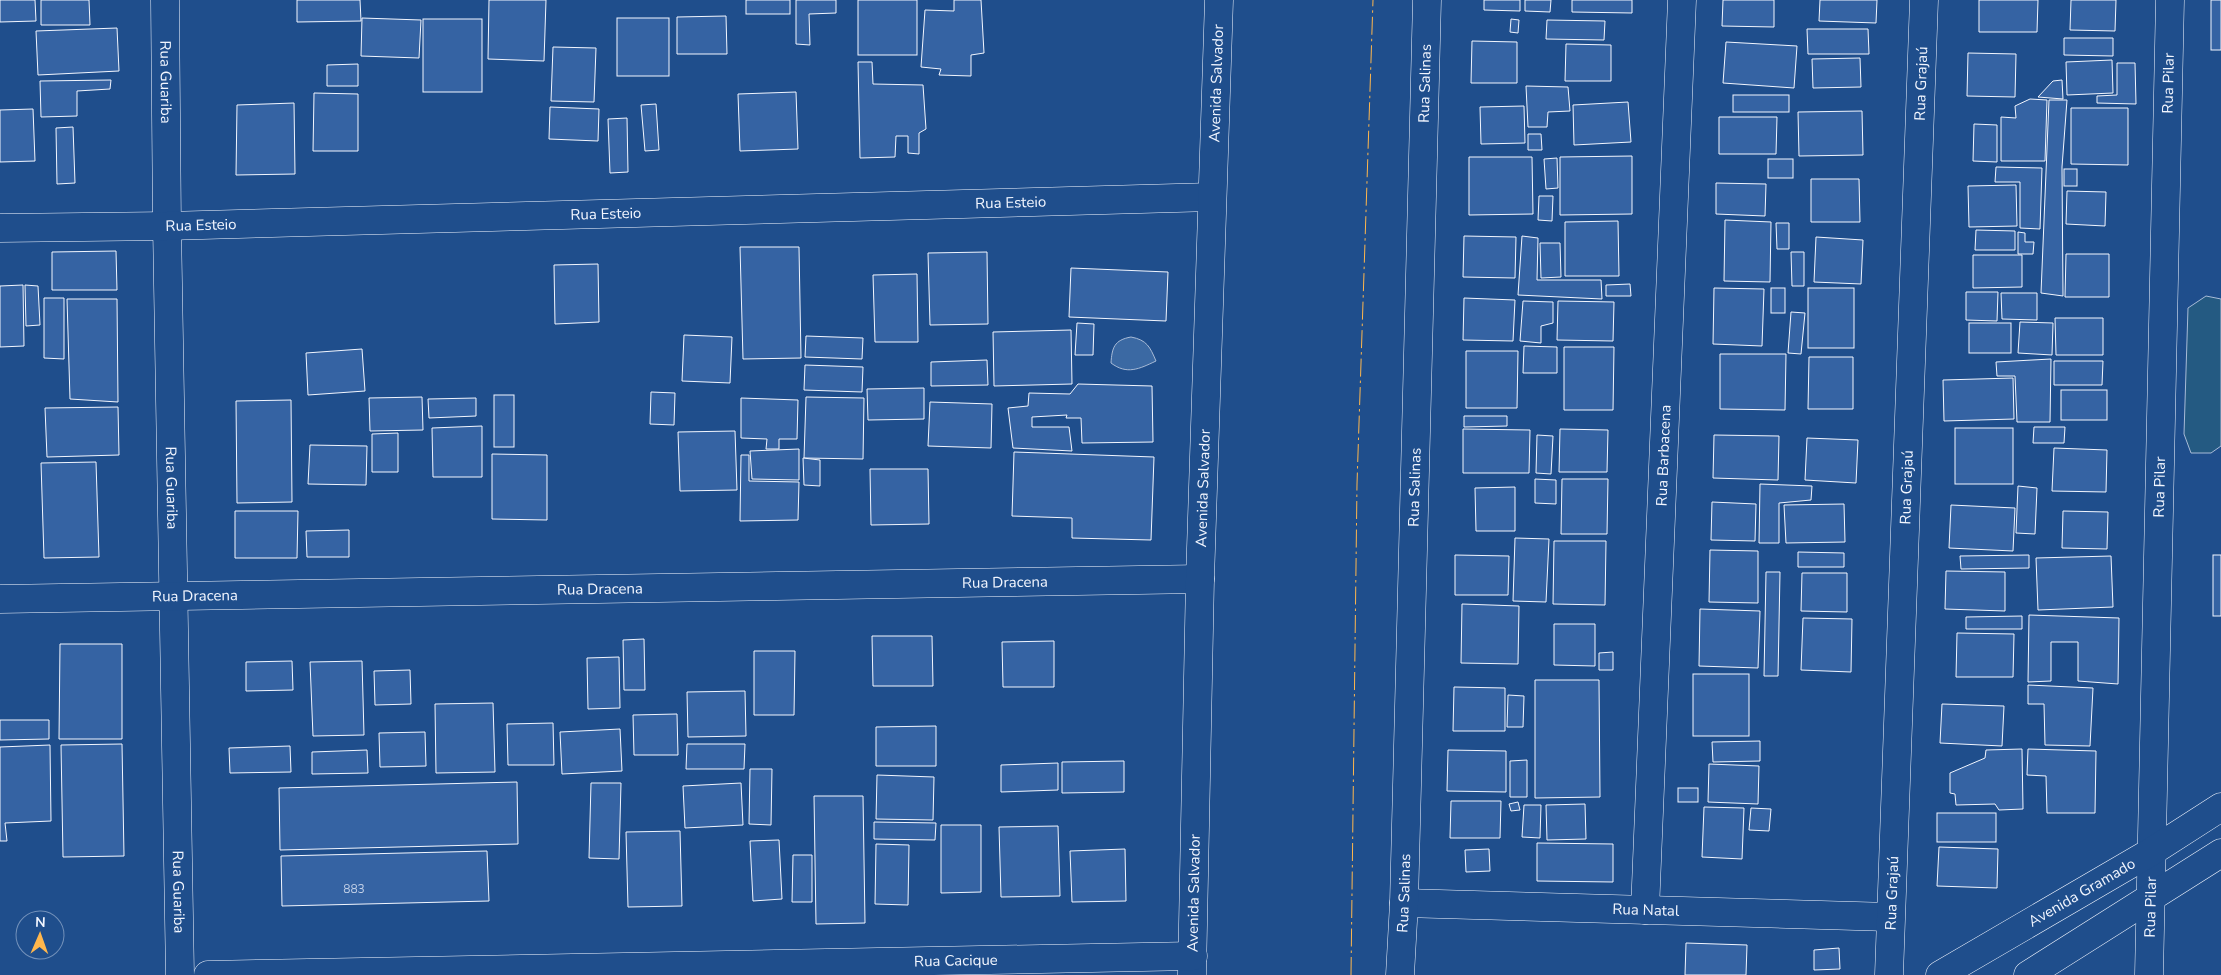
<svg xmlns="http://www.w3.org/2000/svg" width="2221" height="975" font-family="'Nunito Sans',sans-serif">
  <rect width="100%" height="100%" fill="#1f4e8c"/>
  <polygon fill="#245a82" stroke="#a8bbd7" points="2206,296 2221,299 2221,446 2211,453 2191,453 2184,434 2188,308"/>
  <path fill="#3b69a3" stroke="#a8bbd7" d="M1131,337C1147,340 1150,347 1156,361C1139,369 1127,375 1111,363C1112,348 1114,340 1131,337Z"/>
  <g fill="#3563a3" stroke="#f2f6ff">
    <polygon points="0,0 35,0 36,21 0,22"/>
    <polygon points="41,0 89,0 90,25 41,25"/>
    <polygon points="297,0 360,0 361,21 297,22"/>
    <polygon points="489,0 546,0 544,61 488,59"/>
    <rect x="746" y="0" width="44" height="14"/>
    <polygon points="796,0 836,0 836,13 809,14 810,45 796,44"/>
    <rect x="858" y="0" width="59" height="55"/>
    <polygon points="954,0 981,0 984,53 971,55 971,76 939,75 941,69 921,67 925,10 954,11"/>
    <polygon points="1484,0 1520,0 1520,11 1484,10"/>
    <polygon points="1525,0 1551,0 1550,12 1525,11"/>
    <polygon points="1572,0 1632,0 1632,13 1572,12"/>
    <polygon points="1723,0 1774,0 1774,27 1722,26"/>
    <polygon points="1820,0 1877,0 1876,23 1819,21"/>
    <polygon points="1979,0 2038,0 2037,32 1979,32"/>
    <polygon points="2071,0 2116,0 2115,31 2070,30"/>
    <rect x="2211" y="0" width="10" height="50"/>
    <polygon points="726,16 727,54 677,54 677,17"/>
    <polygon points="362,18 421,20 419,58 361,56"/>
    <rect x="617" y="18" width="52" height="58"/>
    <rect x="423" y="19" width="59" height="73"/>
    <polygon points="1511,19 1519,20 1518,33 1510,32"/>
    <polygon points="1547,20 1605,21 1604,40 1546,39"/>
    <polygon points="117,28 119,71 38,75 36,31"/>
    <polygon points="1807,29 1868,29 1869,54 1808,54"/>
    <polygon points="2064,38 2113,38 2113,56 2064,55"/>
    <polygon points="1472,41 1517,42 1517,83 1471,83"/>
    <polygon points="1726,42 1797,46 1794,88 1723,83"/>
    <polygon points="1566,44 1611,45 1611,81 1565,81"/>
    <polygon points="553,47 596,48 594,102 551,101"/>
    <polygon points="1968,53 2016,54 2015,97 1967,96"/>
    <polygon points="1860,58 1861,87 1813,88 1812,59"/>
    <polygon points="2112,60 2113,93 2067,95 2066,62"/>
    <polygon points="858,62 872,62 873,84 923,85 926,129 919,133 919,154 908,153 908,136 896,136 895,157 860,158"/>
    <polygon points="2117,63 2135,63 2136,104 2097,103 2097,96 2117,95"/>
    <polygon points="358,64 358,86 327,86 327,65"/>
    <polygon points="111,80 110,89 77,91 77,116 41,117 40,81"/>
    <polygon points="2062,80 2063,99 2038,97 2053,81"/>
    <polygon points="1526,86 1568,87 1570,111 1548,112 1547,127 1528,127"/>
    <polygon points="796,92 798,149 740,151 738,94"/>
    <polygon points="314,93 358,94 358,151 313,151"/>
    <rect x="1733" y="95" width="56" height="17"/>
    <polygon points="2030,99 2047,100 2045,161 2001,161 2001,117 2016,118 2015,106"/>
    <polygon points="2049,100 2067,100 2062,167 2063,296 2041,293"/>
    <polygon points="1628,102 1631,142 1574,145 1573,105"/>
    <polygon points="294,103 295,174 236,175 237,105"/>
    <polygon points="656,104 659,150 645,151 641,105"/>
    <polygon points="1524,106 1525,143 1481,144 1480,107"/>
    <polygon points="550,107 599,109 598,141 549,139"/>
    <polygon points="2071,108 2128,108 2128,165 2071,164"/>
    <polygon points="33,109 35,161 0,162 0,110"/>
    <polygon points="1862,111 1863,155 1799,156 1798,112"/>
    <polygon points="1719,117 1777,117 1776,154 1719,154"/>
    <polygon points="627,118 628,172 610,173 608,119"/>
    <polygon points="1974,124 1997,125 1997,162 1973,161"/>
    <polygon points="73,127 75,183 57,184 56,128"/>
    <polygon points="1528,134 1541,134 1542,150 1528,150"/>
    <polygon points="1632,156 1632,214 1560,215 1560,157"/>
    <polygon points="1469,157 1532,157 1533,214 1469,215"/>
    <polygon points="1557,158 1558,188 1546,189 1544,159"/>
    <rect x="1768" y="159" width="25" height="19"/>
    <polygon points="1996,167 2042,168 2040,229 2020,228 2020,182 1995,182"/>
    <rect x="2064" y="169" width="13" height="17"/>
    <polygon points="1811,179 1859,179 1860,222 1811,222"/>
    <polygon points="1716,183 1766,184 1765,216 1716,214"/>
    <polygon points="2016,185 2017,226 1969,227 1968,186"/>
    <polygon points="2067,191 2106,192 2105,226 2066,224"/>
    <polygon points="1539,196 1553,196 1552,221 1538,220"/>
    <polygon points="1725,220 1771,222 1770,282 1724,281"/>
    <polygon points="1618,221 1619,276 1565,276 1565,222"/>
    <polygon points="1776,223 1789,223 1789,249 1777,249"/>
    <polygon points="1976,230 2015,231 2015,250 1975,250"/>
    <polygon points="2018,232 2025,233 2025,242 2034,242 2033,254 2018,254"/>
    <polygon points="1464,236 1516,237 1515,278 1463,277"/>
    <polygon points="1522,236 1538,238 1537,280 1601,280 1602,299 1518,295"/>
    <polygon points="1816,237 1863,240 1861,284 1814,282"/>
    <polygon points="1540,243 1560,243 1561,277 1541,278"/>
    <polygon points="740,247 799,247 801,358 743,359"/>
    <polygon points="116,251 117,290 52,290 52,252"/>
    <polygon points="987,252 988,324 930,325 928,253"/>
    <polygon points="1791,252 1804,252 1804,286 1792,286"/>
    <polygon points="2066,254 2109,254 2109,297 2065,297"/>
    <polygon points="1973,255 2022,255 2022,287 1973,288"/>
    <polygon points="598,264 599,322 555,324 554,265"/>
    <polygon points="1071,268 1168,272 1166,321 1069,317"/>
    <polygon points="917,274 918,342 875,342 873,275"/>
    <polygon points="1630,284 1631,296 1606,296 1606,285"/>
    <polygon points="23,285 24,346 0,347 0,286"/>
    <polygon points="25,285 38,286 40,325 26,326"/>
    <polygon points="1714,288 1764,289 1762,346 1713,344"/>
    <rect x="1771" y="288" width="14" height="25"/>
    <rect x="1808" y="288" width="46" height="60"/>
    <polygon points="1966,292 1998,292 1997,321 1966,320"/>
    <polygon points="2001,293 2037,293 2037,320 2002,319"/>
    <polygon points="44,298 64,298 64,359 44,358"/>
    <polygon points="1464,298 1515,300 1513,341 1463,340"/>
    <polygon points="67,299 117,299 118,402 70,399"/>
    <polygon points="1523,301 1553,302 1553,323 1541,326 1541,343 1520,341"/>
    <polygon points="1558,301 1614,302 1613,341 1557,340"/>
    <polygon points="1791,312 1805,313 1801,354 1788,353"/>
    <polygon points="2055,318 2103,318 2103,355 2056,355"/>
    <polygon points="2020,322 2053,323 2052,355 2018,353"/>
    <polygon points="1077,323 1094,324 1093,355 1075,355"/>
    <rect x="1969" y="323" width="42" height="30"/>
    <polygon points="1071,330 1072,384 994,386 993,332"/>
    <polygon points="684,335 732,337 730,383 682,381"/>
    <polygon points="806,336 863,338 862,359 805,357"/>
    <polygon points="1524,346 1557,347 1557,373 1523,373"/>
    <polygon points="1564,347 1614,347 1613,410 1564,410"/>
    <polygon points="362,349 365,391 308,395 306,353"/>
    <polygon points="1466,351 1518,351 1517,408 1466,408"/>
    <polygon points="1720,354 1786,354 1785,410 1720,409"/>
    <polygon points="1809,357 1853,357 1853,409 1808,409"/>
    <polygon points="2051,359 2050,422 2017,422 2015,376 1997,376 1996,362"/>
    <polygon points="987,360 988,385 931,386 931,362"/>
    <polygon points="2054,361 2103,361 2102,385 2054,385"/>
    <polygon points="805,365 863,367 862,392 804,390"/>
    <polygon points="2013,378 2014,419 1944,421 1943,380"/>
    <polygon points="1078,384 1152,386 1153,442 1082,443 1081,418 1066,418 1067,415 1032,417 1032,427 1069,427 1072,451 1013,448 1008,408 1028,406 1029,393 1070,394"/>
    <polygon points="924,388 924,419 868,420 867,389"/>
    <rect x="2061" y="390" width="46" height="30"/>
    <polygon points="651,392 675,393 674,425 650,424"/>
    <rect x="494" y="395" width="20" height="52"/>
    <polygon points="422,397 423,430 370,431 369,398"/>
    <polygon points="806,397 864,398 863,459 804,458"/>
    <polygon points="476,398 476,416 429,418 428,399"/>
    <polygon points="741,398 798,400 797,439 779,439 779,449 766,449 767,439 741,438"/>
    <polygon points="291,400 292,502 237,503 236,401"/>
    <polygon points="930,402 992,404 991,448 928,446"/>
    <polygon points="118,407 119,455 47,457 45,408"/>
    <polygon points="1464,416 1507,416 1507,426 1464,427"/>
    <polygon points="482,426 482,477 433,477 432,428"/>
    <polygon points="2034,427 2065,427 2064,443 2033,443"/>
    <rect x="1955" y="428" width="58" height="56"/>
    <polygon points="1463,429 1530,430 1529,473 1463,473"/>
    <polygon points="1560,429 1608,430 1607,472 1559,472"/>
    <polygon points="735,431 737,490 680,491 678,432"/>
    <polygon points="398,433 398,472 372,472 372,434"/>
    <polygon points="1537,435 1553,436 1551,474 1536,473"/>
    <polygon points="1714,435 1779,436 1778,480 1713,478"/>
    <polygon points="1807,438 1858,440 1856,483 1805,480"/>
    <polygon points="310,445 367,446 366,485 308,484"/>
    <polygon points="2054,448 2107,450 2106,492 2052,491"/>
    <polygon points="799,449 799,480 752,479 750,451"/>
    <polygon points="1014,452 1154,457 1151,540 1072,538 1072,518 1012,516"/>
    <polygon points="492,454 547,455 547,520 492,519"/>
    <polygon points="741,455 749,455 749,481 799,482 798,520 740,521"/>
    <polygon points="803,458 820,460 820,486 804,485"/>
    <polygon points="96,462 99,557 44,558 41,463"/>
    <polygon points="870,469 928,469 929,524 871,525"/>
    <polygon points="1535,479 1556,480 1556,504 1535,503"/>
    <polygon points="1562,479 1608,479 1607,534 1561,534"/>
    <polygon points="1760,484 1812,486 1811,500 1779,503 1779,543 1759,543"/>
    <polygon points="2018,486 2037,488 2035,534 2016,533"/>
    <polygon points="1515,487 1515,531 1476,531 1475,488"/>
    <polygon points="1712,502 1756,504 1755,541 1711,540"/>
    <polygon points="1844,504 1845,542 1786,543 1784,505"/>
    <polygon points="1951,505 2015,508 2013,551 1949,548"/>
    <polygon points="235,511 298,511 297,558 235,558"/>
    <polygon points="2063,511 2108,512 2107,549 2062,548"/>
    <polygon points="349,530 349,557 307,557 306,531"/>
    <polygon points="1515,538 1549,539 1546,602 1513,601"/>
    <polygon points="1554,541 1606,541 1605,605 1553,604"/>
    <polygon points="1710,550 1758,551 1758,603 1709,602"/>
    <polygon points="1798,552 1844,553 1844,567 1798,567"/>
    <polygon points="1455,555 1509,556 1508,595 1455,595"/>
    <polygon points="2029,555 2029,568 1961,569 1960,556"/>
    <rect x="2213" y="555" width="8" height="61"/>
    <polygon points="2111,556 2113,607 2038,610 2036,558"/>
    <polygon points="1946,571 2005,572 2005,611 1945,609"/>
    <polygon points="1766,572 1780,572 1778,676 1764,676"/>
    <polygon points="1802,573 1847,573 1847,612 1801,611"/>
    <polygon points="1462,604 1519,606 1518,664 1461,663"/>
    <polygon points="1700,609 1760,611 1758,668 1699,666"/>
    <polygon points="2029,615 2119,618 2118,684 2078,681 2078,642 2051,642 2051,681 2028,682"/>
    <polygon points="2022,616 2022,629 1966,629 1966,617"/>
    <polygon points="1803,618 1852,619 1851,672 1801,670"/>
    <polygon points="1554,624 1595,624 1595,666 1554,665"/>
    <polygon points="1957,633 2014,634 2013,677 1956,677"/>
    <polygon points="872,636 932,636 933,686 873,686"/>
    <polygon points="644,639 645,690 624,690 623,640"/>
    <polygon points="1054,641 1054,687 1003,687 1002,642"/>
    <polygon points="60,644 122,644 122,739 59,739"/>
    <polygon points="754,651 795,651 794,715 754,715"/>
    <polygon points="1613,652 1613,670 1599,670 1599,653"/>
    <polygon points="619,657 620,708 588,709 587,658"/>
    <polygon points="292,661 293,690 246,691 246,662"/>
    <polygon points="362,661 364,735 313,736 310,662"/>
    <polygon points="410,670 411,704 375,705 374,671"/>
    <rect x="1693" y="674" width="56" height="62"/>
    <polygon points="1535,680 1599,680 1600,797 1535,798"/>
    <polygon points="2028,685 2093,688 2090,746 2045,745 2044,704 2028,704"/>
    <polygon points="1454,687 1505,688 1505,731 1453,731"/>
    <polygon points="745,691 746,736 688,737 687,692"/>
    <polygon points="1508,695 1524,696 1523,727 1507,727"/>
    <polygon points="493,703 495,772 436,773 435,704"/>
    <polygon points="1942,704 2004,706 2002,746 1940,743"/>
    <polygon points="677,714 678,755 634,755 633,715"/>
    <polygon points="0,720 49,720 49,739 0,740"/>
    <polygon points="553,723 554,765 508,765 507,724"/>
    <polygon points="936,726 936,766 876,766 876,727"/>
    <polygon points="620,729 622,771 562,774 560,732"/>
    <polygon points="425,732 426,766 380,767 379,733"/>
    <polygon points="1760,741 1760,761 1713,762 1712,742"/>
    <polygon points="122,744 124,856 63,857 61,745"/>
    <polygon points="687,744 745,744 744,769 686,769"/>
    <polygon points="50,745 51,821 5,823 7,841 0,841 0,747"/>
    <polygon points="290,746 291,772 230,773 229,748"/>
    <polygon points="2022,749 2023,809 1999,810 1995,804 1956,805 1955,794 1950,793 1950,773 1985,758 1986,750"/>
    <polygon points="2028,749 2096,751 2095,813 2047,813 2046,776 2027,775"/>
    <polygon points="367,750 368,773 312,774 312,752"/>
    <polygon points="1448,750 1506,751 1506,792 1447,791"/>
    <polygon points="1527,760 1527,797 1510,797 1510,761"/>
    <polygon points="1124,761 1124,792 1062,793 1062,762"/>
    <polygon points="1058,763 1058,790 1001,792 1001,765"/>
    <polygon points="1709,764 1759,766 1758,804 1708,802"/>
    <polygon points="750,769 772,769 771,825 749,824"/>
    <polygon points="877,775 934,777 933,820 876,819"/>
    <polygon points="517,782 518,844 280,850 279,788"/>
    <polygon points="591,783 621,783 619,859 589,858"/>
    <polygon points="741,783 743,825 685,828 683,786"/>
    <rect x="1678" y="788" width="20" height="14"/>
    <polygon points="814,796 863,796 865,923 816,924"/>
    <polygon points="1451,801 1501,801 1500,838 1450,838"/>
    <polygon points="1518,802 1520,810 1511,811 1509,804"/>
    <polygon points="1585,804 1586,839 1547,840 1546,805"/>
    <polygon points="1524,805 1541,805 1540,838 1522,837"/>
    <polygon points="1704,807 1744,808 1742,859 1702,857"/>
    <polygon points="1751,808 1771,809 1769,831 1749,830"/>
    <rect x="1937" y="813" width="59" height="29"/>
    <polygon points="874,822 936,823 935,840 874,839"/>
    <polygon points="941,825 981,825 981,892 941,893"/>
    <polygon points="1058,826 1060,896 1001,897 999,827"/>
    <polygon points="680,831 682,906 628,907 626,832"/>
    <polygon points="779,840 782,899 753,901 750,841"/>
    <polygon points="1537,843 1613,844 1613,882 1537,881"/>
    <polygon points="876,844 909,845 908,905 875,904"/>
    <polygon points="1939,847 1998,849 1997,888 1937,886"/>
    <polygon points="1125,849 1126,901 1072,902 1070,851"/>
    <polygon points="1489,849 1490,871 1466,872 1465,850"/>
    <polygon points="487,851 489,901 282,906 281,856"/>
    <polygon points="793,855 812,855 812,902 792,902"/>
    <polygon points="1686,943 1747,945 1746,975 1685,975"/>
    <polygon points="1839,948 1840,969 1814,970 1814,950"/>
  </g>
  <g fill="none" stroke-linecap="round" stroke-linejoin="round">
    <g stroke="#f2f6ff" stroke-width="29">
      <g id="minor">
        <path id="s1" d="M165,0L167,226L180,975"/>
        <path id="s2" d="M0,228L167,226L1212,197"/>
        <path id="s3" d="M0,599L1200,579"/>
        <path id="s4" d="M1404,903L1890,917"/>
        <path id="s5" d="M1645,910L1682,0"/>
        <path id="s6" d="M1192,974L1200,579L1219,0"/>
        <path id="s7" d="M208,975L1193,956"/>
        <path id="s8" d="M1400,975L1404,903L1427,0"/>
        <path id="s9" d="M1889,975L1924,0"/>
        <path id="s10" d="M2149,975L2170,0"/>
      </g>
    </g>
    <g stroke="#f2f6ff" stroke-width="29">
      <g id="tertiary">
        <path id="s11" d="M1940,975L2151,852L2221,807"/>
        <polyline points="2028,975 2221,853"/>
      </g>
    </g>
    <use href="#minor" stroke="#1f4e8c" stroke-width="28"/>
    <use href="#tertiary" stroke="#1f4e8c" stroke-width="28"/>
    <polyline stroke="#ffb74d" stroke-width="1" stroke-dasharray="18 4 2.5 4" stroke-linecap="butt" points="1351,975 1357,484 1373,0"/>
  </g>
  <g text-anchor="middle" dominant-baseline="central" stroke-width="4" stroke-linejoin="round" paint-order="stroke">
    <g font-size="12" fill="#c3d1e8">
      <text x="354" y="889">883</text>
    </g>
    <g font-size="15" fill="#f2f6ff" stroke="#1f4e8c">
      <text stroke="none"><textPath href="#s1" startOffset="82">Rua Guariba</textPath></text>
      <text stroke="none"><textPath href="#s6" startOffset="891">Avenida Salvador</textPath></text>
      <text stroke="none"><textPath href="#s8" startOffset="892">Rua Salinas</textPath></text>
      <text stroke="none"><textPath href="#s9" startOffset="892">Rua Grajaú</textPath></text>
      <text stroke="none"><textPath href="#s10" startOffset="892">Rua Pilar</textPath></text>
      <text stroke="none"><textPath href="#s2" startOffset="1011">Rua Esteio</textPath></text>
      <text stroke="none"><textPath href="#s2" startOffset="606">Rua Esteio</textPath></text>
      <text stroke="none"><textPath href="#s2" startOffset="201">Rua Esteio</textPath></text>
      <text stroke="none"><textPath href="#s5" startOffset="455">Rua Barbacena</textPath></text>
      <text stroke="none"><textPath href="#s6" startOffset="486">Avenida Salvador</textPath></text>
      <text stroke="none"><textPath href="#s9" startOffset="488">Rua Grajaú</textPath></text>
      <text stroke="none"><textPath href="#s1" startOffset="488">Rua Guariba</textPath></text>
      <text stroke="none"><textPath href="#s8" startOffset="488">Rua Salinas</textPath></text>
      <text stroke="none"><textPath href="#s10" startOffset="488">Rua Pilar</textPath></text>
      <text stroke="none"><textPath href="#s3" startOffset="1005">Rua Dracena</textPath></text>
      <text stroke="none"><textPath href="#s3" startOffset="600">Rua Dracena</textPath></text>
      <text stroke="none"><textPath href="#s3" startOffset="195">Rua Dracena</textPath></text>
      <text stroke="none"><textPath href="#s1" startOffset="892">Rua Guariba</textPath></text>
      <text stroke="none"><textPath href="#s6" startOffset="81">Avenida Salvador</textPath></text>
      <text stroke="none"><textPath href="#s8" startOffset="82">Rua Salinas</textPath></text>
      <text stroke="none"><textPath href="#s9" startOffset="82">Rua Grajaú</textPath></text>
      <text stroke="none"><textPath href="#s11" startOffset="164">Avenida Gramado</textPath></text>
      <text stroke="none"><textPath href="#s10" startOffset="68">Rua Pilar</textPath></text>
      <text stroke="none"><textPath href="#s4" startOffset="242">Rua Natal</textPath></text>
      <text stroke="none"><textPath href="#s7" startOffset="748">Rua Cacique</textPath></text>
    </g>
  </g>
  <g transform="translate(40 935) rotate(2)"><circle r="24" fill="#1f4e8c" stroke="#7391ba"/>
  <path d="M0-4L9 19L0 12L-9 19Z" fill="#ffb74d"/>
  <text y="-8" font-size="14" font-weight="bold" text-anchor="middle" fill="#f2f6ff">N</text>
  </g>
</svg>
